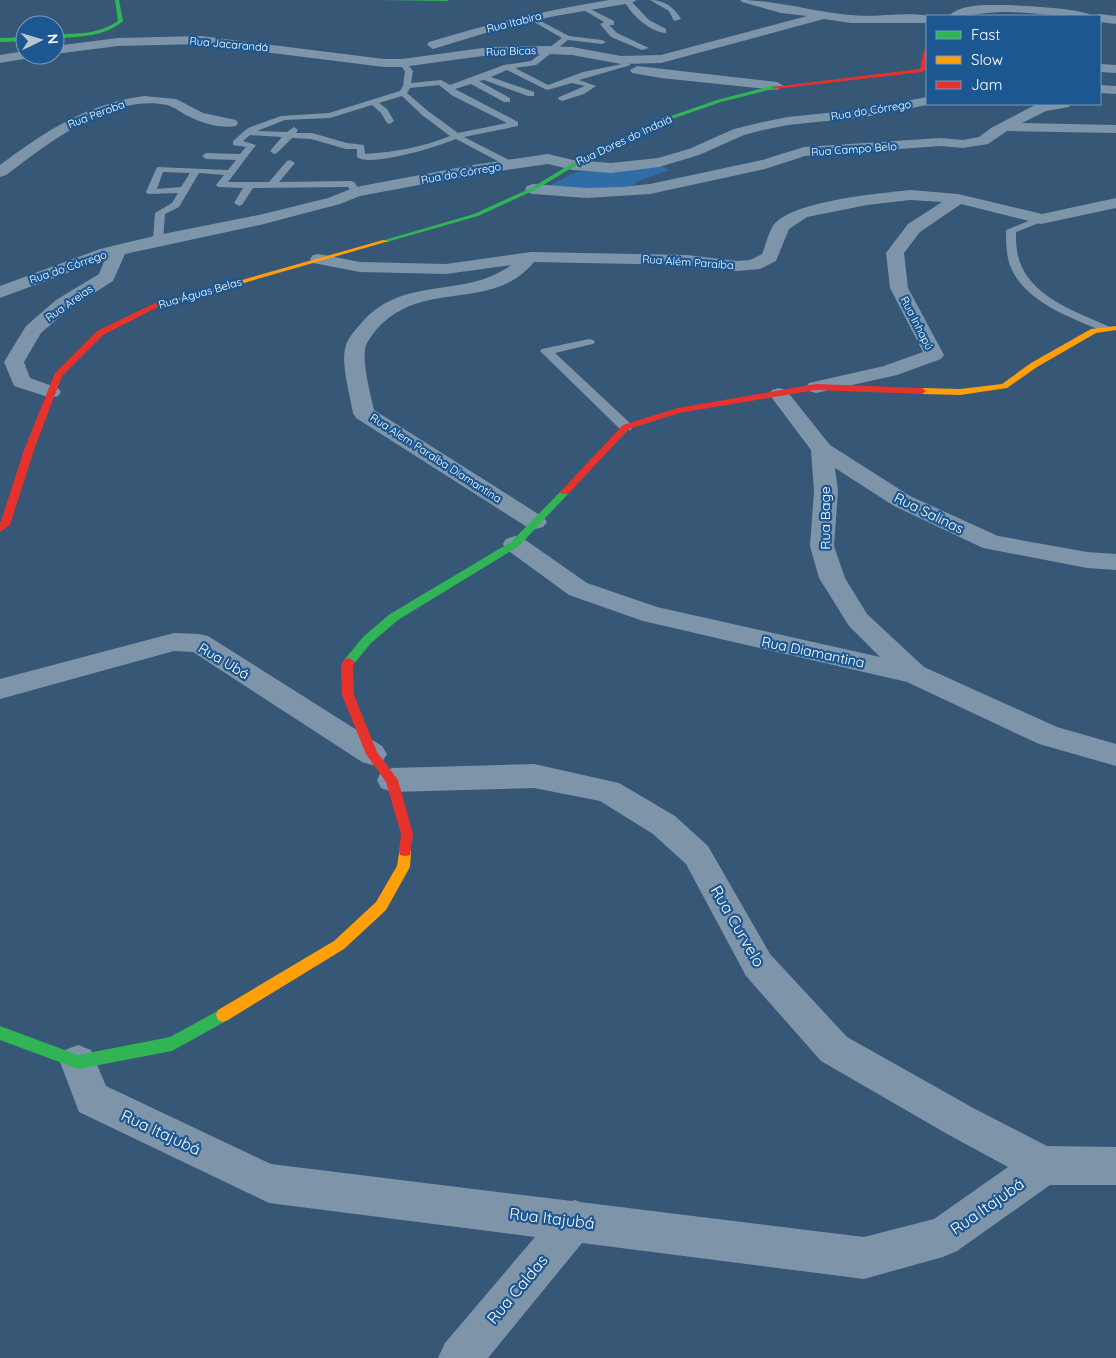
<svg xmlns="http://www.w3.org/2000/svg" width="1116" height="1358" font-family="Quicksand,sans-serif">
  <rect width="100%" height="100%" fill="#375776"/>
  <polygon fill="#306da7" points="660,165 669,170 639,181 624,190 547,187 576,172 638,169"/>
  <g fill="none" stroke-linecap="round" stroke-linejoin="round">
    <g fill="#7e94a9" fill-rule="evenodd">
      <path d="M624,0H630L649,20L666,29V33C651,33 629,13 624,0Z"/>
      <path d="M650,0C664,0 674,7 681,19L674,21L669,11Z"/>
      <polygon points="582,7 586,7 614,21 614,25 609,25 617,33 649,48 642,50 611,37 600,24 604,22 582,9"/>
      <path d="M531,16L569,36L602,40L606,42L602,44L568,40L536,65L515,68L548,85L583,72L627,63L631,65L579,80L596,86L584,94L562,101L558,99L559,97L585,86L572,83L547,90L507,70L491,77L534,92V96H528L484,80L479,81L510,98V102H504L471,84L455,89L518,122V126L464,137L513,162V166H507L456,139C439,146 370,168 357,157V149H346L311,139L292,138L277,153L274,154L270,151L282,137L250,135L243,141L256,145L228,182H269L287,161L290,160L295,163L279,182L351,181L354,182L361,192L356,195L353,194L348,187L253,188L242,205L239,206L234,203L243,188L218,187L216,185L224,175L199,173L179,207L165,214L163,240L158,243L153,240L155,213L172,203L178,193L148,194L146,192L157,167L228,170L236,160L206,159L202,156L206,153L240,154L246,147L233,145V141L248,128L281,116L329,113L400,91L403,86L405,71L398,63L399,61H405L413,71L411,83L441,80L450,85L504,65L531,61L562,38L529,19L527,18ZM439,85L453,96L507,123L458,133L428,111L407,93L410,88ZM402,96L422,115L450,136C423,147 395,152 365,154L364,145L347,143L312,133H296L298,130L294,127L287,132L257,131L285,120L330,118L372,105L381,113L387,123L390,124L394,121L387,109L379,103ZM163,172L190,173L181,187L157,189Z"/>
      <path d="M1041,216L1046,219L1044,221L1016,232C1016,238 1016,245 1017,251C1024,295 1074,311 1110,327L1112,329L1110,331H1102C1070,317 1027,303 1011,268C1006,256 1006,243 1006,230Z"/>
      <polygon points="589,339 593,340 595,342 593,344 555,353 631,424 632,427 631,430 621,430 540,351 542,349"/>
    </g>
    <g fill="#7e94a9" fill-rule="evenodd">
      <path d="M609,0H637L631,3L555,16L502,28L433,49L427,45L429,42C488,24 547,10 609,0Z"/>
      <path d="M740,0C776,0 814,12 850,15C875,18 906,11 930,16H927V23H851L824,19L661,63L621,64L572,55L549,54L490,55L402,67H384L201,44L118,46L55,54V46L118,38L201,36L384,59H402L490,47L549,46L572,47L621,56L661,55L807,16L781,13L742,2Z"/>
      <path d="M1000,5C1016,5 1084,8 1092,16C1062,18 1033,12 1003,12C985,12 967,17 949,16C960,4 985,5 1000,5Z"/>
      <polygon points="1100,14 1116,16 1116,24 1100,22 1100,16 1095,16"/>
      <polygon points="25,51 25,55 31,55 30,58 0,63 0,55"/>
      <polygon points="1100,64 1116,65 1116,73 1100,72"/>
      <polygon points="637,66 777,82 784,86 777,90 661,78 632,73 630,70"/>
      <polygon points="1100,85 1116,86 1116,94 1100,93"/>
      <path d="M144,96L176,99L203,113L236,120L238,123L236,126C223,129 200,123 188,116C181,113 175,107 167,105C110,93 48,144 6,175L0,177V165C46,131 86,104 144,96Z"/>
      <polygon points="927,97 927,104 932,104 865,117 788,125 763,130 744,135 699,155 659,167 611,173 573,170 548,164 473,175 360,196 340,204 260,225 125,254 113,281 70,308 41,333 24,362 30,378 58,388 61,392 58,396 51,398 14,386 4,362 26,326 56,300 99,274 105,259 0,298 0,286 100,249 158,235 259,215 328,198 356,187 473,165 548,154 573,160 611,163 658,158 689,149 734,129 763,122 788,117 865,109"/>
      <polygon points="1037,104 1071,104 1069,107 1046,111 1022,123 1116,125 1116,133 1007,131 988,144 963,148 940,146 805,156 765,169 650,194 587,198 533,194 527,192 525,189 527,186 533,184 587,188 622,187 650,184 762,160 804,147 940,138 963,140 979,137 991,128"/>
      <path d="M910,190L958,194L1042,214L1116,198V208L1041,224L961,204L920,232L904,253L908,288L944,355L941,359L897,375L816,393L809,391L806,387L809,383L884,366L923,352L890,288L886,253L908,224L942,202L910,200L867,205L807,217L789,229L776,261L760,269L737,271L687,265L534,262C491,314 423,277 376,330C372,336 366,342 365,349C363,369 370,391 374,410L543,517L547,522L543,527L535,529L527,527L356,418L353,413C350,395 340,362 346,345C349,336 358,327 364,320C406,275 466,299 511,265L446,274L360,272L313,263L310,259L313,255L319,254L360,262L446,264L531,252L687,255L737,261L750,260L762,254C766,245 769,229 776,222C801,200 876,194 910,190Z"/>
      <polygon points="779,388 786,390 830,445 910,496 998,536 1087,552 1116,554 1116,570 1087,568 983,548 894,506 835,468 838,491 834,546 845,578 867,614 924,667 1057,727 1116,744 1116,766 1039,744 907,682 643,621 569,595 506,549 503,544 506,539 515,536 524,539 587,583 657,607 880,657 849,626 819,578 810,546 814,491 811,450 769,394 772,390"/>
      <polygon points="174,633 199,634 208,636 382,746 387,754 382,762 372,765 362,762 193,652 174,651 0,699 0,679"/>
      <polygon points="534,764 619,783 675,816 708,846 770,954 847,1037 975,1109 1047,1146 1116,1147 1116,1185 1050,1185 957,1251 943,1257 864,1279 582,1243 488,1358 438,1358 445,1343 535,1237 269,1203 79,1112 60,1062 65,1050 78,1045 91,1050 106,1086 271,1164 572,1201 575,1200 580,1202 864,1237 934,1219 1008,1167 949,1135 821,1061 746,976 686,864 653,834 600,801 534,788 392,792 381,788 377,780 381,772 392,768"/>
    </g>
    <g fill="#30b455" fill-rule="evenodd">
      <path d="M115,0H119L123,21C105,37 78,37 55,38V34C77,34 99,34 118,21Z"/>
      <polygon points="379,0 449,0 447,1"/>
      <polygon points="25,37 25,41 0,42 0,38"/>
      <polygon points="775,85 777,88 721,102 672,119 575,166 535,190 478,216 387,242 381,241 474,214 531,188 571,164 668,117 717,100"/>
      <polygon points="565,489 568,490 568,494 519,546 398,620 371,643 353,665 345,665 343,662 345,659 363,637 390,614 511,542 562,490"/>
      <polygon points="223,1008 228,1010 230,1015 228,1020 172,1051 78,1069 0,1040 0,1026 78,1055 170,1037"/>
    </g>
    <g fill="#ff9f0a" fill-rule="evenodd">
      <polygon points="383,240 389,241 161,307 154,305"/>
      <polygon points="1116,326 1116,330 1096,333 1037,367 1007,388 960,395 922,394 918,391 922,388 960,389 1002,384 1031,363 1091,329"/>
      <polygon points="405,846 410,847 411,851 410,867 386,910 344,949 228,1020 223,1022 218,1020 216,1015 218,1010 334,941 376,902 397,866 400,847"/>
    </g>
    <g fill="#e5322d" fill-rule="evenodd">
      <polygon points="927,49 925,70 922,72 775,89 772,87 920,69 924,50"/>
      <polygon points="155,303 162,305 103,335 62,376 34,450 10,525 0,532 0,524 24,450 55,373 97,331"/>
      <polygon points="816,384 922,388 926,391 922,394 816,390 679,413 629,429 568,494 562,494 560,492 623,425 678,408"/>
      <polygon points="349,658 355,662 353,665 354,695 377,752 398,780 413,834 410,855 405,856 400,855 399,851 401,834 386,782 366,754 342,695 341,665 345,659"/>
    </g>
  </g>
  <g text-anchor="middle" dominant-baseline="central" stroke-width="4.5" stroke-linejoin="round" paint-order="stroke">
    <g font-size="11" fill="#fff" stroke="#1c5791">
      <text transform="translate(514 22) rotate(-14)">Rua Itabira</text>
      <text transform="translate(229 44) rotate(5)">Rua Jacarandá</text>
      <text transform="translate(511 51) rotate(-2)">Rua Bicas</text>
      <text transform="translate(871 110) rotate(-9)">Rua do Córrego</text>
      <text transform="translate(96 114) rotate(-21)">Rua Peroba</text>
      <text transform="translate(624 140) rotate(-25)">Rua Dores do Indaiá</text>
      <text transform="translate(854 149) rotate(-4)">Rua Campo Belo</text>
      <text transform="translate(461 173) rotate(-10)">Rua do Córrego</text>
      <text transform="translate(688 262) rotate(4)">Rua Além Paraíba</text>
      <text transform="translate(68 267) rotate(-19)">Rua do Córrego</text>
      <text transform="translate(200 293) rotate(-16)">Rua Águas Belas</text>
      <text transform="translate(69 303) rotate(-35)">Rua Areias</text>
      <text transform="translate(917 323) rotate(63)">Rua Inhapú</text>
      <text transform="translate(436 458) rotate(33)">Rua Alem Paraíba Diamantina</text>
    </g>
    <g font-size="14" fill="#fff" stroke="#1c5791">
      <text transform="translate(929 513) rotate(26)">Rua Salinas</text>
      <text transform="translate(825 518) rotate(-90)">Rua Bage</text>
      <text transform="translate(813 652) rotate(12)">Rua Diamantina</text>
      <text transform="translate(224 661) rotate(31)">Rua Ubá</text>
    </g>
    <g font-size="16" fill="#fff" stroke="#1c5791">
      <text transform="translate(738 926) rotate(60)">Rua Curvelo</text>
      <text transform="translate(161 1132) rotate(25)">Rua Itajubá</text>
      <text transform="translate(987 1206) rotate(-35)">Rua Itajubá</text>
      <text transform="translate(552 1218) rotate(7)">Rua Itajubá</text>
      <text transform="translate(517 1289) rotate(-50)">Rua Caldas</text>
    </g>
  </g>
  <rect x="926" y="15" width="175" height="90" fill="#1c5791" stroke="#779abd"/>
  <rect x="936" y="31" width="25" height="8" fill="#30b455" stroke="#779abd"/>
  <text x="971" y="40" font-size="15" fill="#ffffff">Fast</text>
  <rect x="936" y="56" width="25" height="8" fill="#ff9f0a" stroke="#779abd"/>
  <text x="971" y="65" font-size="15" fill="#ffffff">Slow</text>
  <rect x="936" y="81" width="25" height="8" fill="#e5322d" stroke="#779abd"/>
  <text x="971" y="90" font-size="15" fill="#ffffff">Jam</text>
  <g transform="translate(40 40) rotate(85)"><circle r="24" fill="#1c5791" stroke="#779abd"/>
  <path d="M0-4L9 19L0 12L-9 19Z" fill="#b9c4cf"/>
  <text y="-8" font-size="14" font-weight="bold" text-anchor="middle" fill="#ffffff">N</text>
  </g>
</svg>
